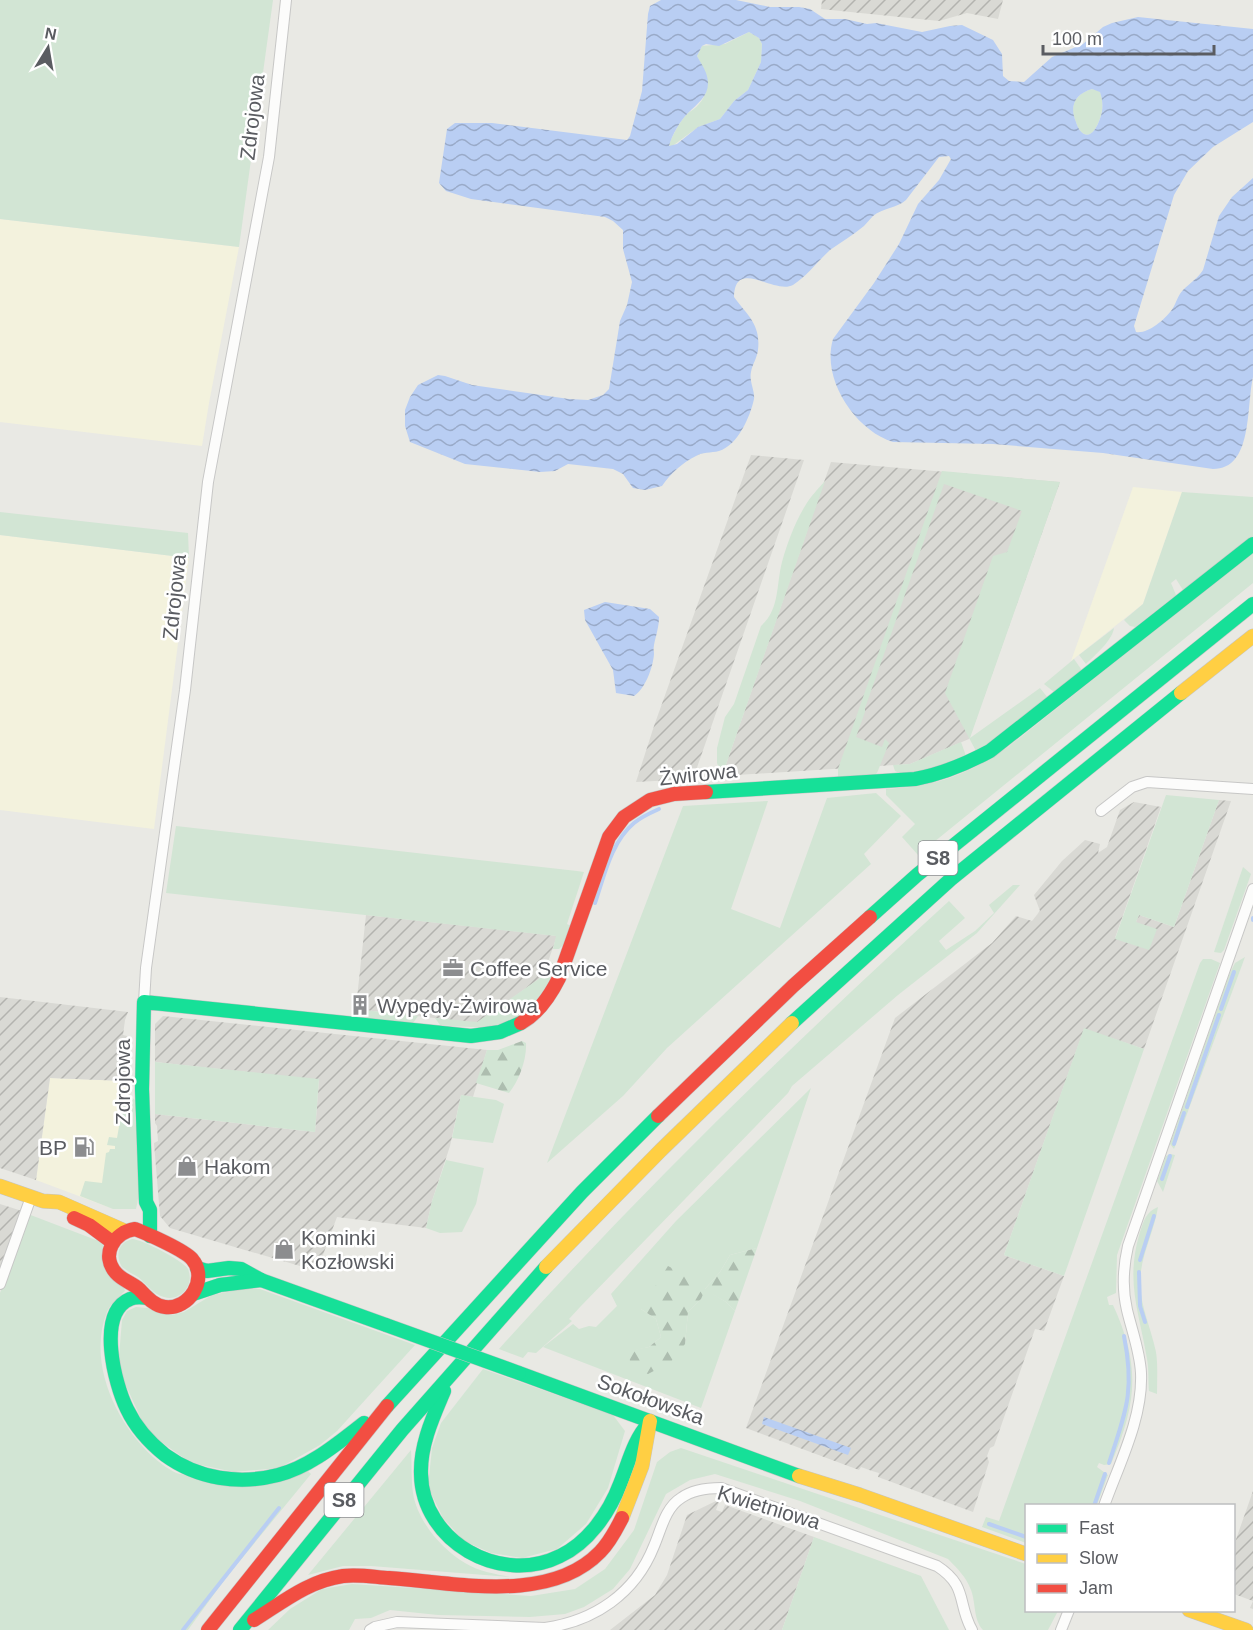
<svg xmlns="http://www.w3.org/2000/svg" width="1253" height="1630" font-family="Helvetica,sans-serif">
  <defs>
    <pattern id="industrial-furrows" width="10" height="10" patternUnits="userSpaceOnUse" patternTransform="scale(1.5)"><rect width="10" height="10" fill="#d9d9d4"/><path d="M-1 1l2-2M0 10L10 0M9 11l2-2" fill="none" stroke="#b3b3af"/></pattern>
    <pattern id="forest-firs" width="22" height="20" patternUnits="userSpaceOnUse" patternTransform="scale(1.5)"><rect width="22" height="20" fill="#d2e5d4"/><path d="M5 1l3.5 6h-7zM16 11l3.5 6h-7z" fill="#adbdaf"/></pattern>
    <pattern id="water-waves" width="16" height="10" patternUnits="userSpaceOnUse" patternTransform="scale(1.5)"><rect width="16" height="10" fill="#b9cef3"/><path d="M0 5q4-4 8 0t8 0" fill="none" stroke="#99aac8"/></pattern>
  </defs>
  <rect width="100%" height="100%" fill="#e9e9e4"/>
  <g fill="#f3f2dd">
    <polygon points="0,219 239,247 209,403 202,446 0,422"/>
    <polygon points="1133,487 1182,492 1143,604 1071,661"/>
    <polygon points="0,535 189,558 154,829 0,810"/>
    <polygon points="50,1078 129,1081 129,1112 108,1207 36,1180"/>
  </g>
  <g fill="url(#industrial-furrows)">
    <polygon points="822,0 1003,0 998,19 967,13 939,21 821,9"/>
    <polygon points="751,455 804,460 693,779 636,782 654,726"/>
    <polygon points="831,462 1060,482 969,739 910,764 722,776"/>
    <polygon points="1219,800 1231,801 1144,1049 1084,1029 1004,1255 1064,1276 1044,1331 1035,1329 994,1446 990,1448 987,1456 989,1462 973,1512 878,1477 879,1473 872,1471 861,1467 859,1470 746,1428 895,1018 992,943 1016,916 1032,921 1040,911 1034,895 1062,861 1085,840 1100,844 1098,853 1107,847 1120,810 1134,802 1161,807 1115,938 1136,922 1139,915 1174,927"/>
    <polygon points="366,915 557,936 543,976 477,1023 434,1018 364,1010 363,1008 356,1007"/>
    <polygon points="0,997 128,1012 125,1020 123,1035 127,1036 124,1081 50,1078 36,1180 0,1168"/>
    <polygon points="163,1016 487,1050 473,1097 461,1095 450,1146 432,1201 426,1228 337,1217 317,1271 170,1228 160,1216 154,1143 158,1141 157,1126 155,1123 155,1114 315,1132 319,1080 155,1062 155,1024"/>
    <polygon points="0,1204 22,1211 0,1272"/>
    <polygon points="1253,1491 1253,1609 1250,1608 1253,1601 1234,1594 1234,1545"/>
    <polygon points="716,1501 719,1502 716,1510 722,1512 725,1505 814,1537 782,1630 610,1630 655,1595 667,1575 687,1515"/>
  </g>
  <g fill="#d2e5d4" fill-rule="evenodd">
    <polygon points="0,0 273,0 239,247 0,219"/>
    <path d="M749,32L759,38L762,44L761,62L748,90L734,101L720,119L698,127L671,147L669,145C673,134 680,121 688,113C692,110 696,108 699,104C713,89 705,72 697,56L702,46L725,44Z"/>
    <path d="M1092,89L1100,91C1102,98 1103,104 1102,110C1101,118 1094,139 1084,134C1080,132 1077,126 1076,122C1069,106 1075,94 1092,89Z"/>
    <polygon points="942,471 1060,482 970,738 1040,688 1048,698 992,741 976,751 945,693 993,556 1007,552 1022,511 944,484 865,708 865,712 856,737 882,747 885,739 889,743 877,773 872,776 838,778 838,769"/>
    <path d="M825,481L722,776L717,763V748L725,717L734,704L761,626C780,609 776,585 782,562C787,544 795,522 805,506C810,497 818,489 825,481Z"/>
    <polygon points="1182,492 1253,497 1253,536 1183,590 1176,579 1171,583 1176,595 1135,627 1130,626 1124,620 1143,604"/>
    <polygon points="0,512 188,533 189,558 0,535"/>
    <path d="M1253,552V583L918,855L902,837L915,824L886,795V789C937,786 965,776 1008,747Z"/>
    <path d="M1114,628C1112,641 1095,655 1086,664L1079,655Z"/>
    <polygon points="1074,659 1081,669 1080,672 1054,692 1044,684"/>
    <path d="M961,742L966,756C951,762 909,780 895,771L893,765L910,764Z"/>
    <polygon points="876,793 901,816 864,854 871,864 667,1048 623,1096 547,1163 683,806 768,801 731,909 780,928 827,798"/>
    <polygon points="1166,795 1219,800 1174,927 1139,915 1136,922 1157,929 1149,950 1115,939"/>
    <polygon points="176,826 577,871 584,872 567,924 571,926 564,944 559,949 553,949 556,936 166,893"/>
    <polygon points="1243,867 1251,874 1224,950 1221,953 1214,952"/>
    <path d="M1013,885H1020L977,933L898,995L792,1086L788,1093L581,1306L569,1319L572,1321L536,1353L528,1352L523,1358L499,1349C641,1191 793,1044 949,901L965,918L939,941L946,950L975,931L994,913L989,905Z"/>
    <polygon points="1245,957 1174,1149 1170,1144 1229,975 1235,963"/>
    <path d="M1203,959H1211L1220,963L1117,1255L1116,1293L1107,1297L1109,1305H1113C1141,1366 1137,1403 1111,1464L1104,1465L1099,1463L1097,1467L1108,1475L1097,1505L1026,1506V1543L982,1527L986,1517L999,1521L1200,963Z"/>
    <path d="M549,960L554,964C556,973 549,983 544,990C517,1031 483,1029 440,1025L435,1018L477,1022L543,976Z"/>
    <polygon points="355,1009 418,1016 413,1023 354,1017"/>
    <polygon points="1084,1028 1144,1049 1064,1276 1004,1255"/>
    <polygon points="155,1062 319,1079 315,1132 155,1114"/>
    <path d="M811,1088L757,1248L730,1255L720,1272L705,1289L726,1302L735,1311L701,1408L543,1347L573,1324L579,1329L589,1326L596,1327L617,1306L611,1294L676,1221ZM701,1299L688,1312L685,1344L627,1352L649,1347L661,1337L656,1319L641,1309Z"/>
    <path d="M122,1094L129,1095L135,1100C134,1135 145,1174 136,1209H113L80,1196L85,1181L102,1183L106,1153L109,1152L110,1149H115V1146L107,1145L109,1137L117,1138L124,1098L120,1097Z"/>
    <polygon points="461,1095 496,1100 504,1104 493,1143 452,1138"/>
    <polygon points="1170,1154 1175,1155 1163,1192 1157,1181 1166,1156"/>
    <polygon points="446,1160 484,1168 476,1204 462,1232 440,1233 426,1228 432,1201"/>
    <path d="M1158,1207C1154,1233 1140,1256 1140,1284C1141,1308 1151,1328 1156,1352C1158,1365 1157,1380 1157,1394L1149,1391C1148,1380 1149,1370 1147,1359C1139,1310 1125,1282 1140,1232C1144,1220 1146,1212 1158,1207Z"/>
    <path d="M28,1214L96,1240L99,1237L103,1244L102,1261L124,1288L125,1291C119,1297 110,1304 107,1312C87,1362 116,1423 153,1457C159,1462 171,1472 180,1474C191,1476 205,1473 216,1473C247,1472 278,1472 308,1471L311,1474L225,1579L188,1630H0V1293Z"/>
    <path d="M132,1239C141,1239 184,1261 188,1269C195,1285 180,1302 164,1297C154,1295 146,1283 138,1277C133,1274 127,1271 122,1267C115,1255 118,1243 132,1239Z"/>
    <polygon points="242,1289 260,1289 415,1345 337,1431 320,1445 279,1468 234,1472 191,1463 147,1432 118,1368 122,1320 127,1311 136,1307 147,1308 172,1315 184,1312 212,1295"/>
    <polygon points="483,1369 613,1415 625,1431 608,1488 586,1524 557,1549 522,1558 491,1553 464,1541 443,1518 428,1487 432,1448 441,1423"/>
    <path d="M681,1448L1026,1564V1610L1058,1611L1048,1630H983C973,1619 976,1603 971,1590C966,1577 958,1569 948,1559L800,1501L715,1474L690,1480L666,1494L630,1569L613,1589L584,1607L565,1614L530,1617L438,1615L390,1610L371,1618L355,1619L349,1630H268L290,1609L322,1589L352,1584L531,1596L575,1589L605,1569L634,1530L657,1462L670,1452Z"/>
    <path d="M411,1450C412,1464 411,1479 413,1493C417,1520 441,1549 465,1563C478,1571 495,1574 510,1577L371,1566H343L308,1575Z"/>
    <polygon points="814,1537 921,1576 949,1630 782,1630"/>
  </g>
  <g fill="url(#forest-firs)">
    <path d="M522,1041L526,1043C527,1059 519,1081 509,1093L476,1083L487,1050H498Z"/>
    <polygon points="757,1248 735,1311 726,1302 705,1290 701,1299 688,1312 685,1344 671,1362 648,1374 632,1368 627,1351 649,1347 661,1337 656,1319 641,1309 668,1266 696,1280 705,1289 720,1272 730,1255"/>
  </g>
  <g fill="url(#water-waves)" fill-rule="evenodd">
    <path d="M661,0H736L770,7H799L810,9L825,19H845L867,24L876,23L922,32L950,26L962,25L993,40L1002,54L1003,76L1009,81L1024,82L1052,57L1083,44L1103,27L1112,23L1138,17L1253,29V122L1213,147L1188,171L1174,195L1134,326L1136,332C1148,334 1164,320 1171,311C1176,305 1177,296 1183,290C1190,283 1197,279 1203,270L1219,216L1232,197L1253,178V377C1246,408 1253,469 1213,469L1103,453L993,444L893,442C855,430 821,379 833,339L874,283L899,244L918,204L939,180L951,159L949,156L939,157L906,200C897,208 883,208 873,216C870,219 867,223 864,226C853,235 841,242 830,250C818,261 807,276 793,285C774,295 735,257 734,297C747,315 761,324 758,350C757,358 752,365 751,372C749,381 755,391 754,399C750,417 738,445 719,451C711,453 702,452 696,456C682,463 671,473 662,486L645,490L633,488L623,474L613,469L568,464L555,471L540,472L465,464L410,442L405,426V410L410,397L418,385L438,375L445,376L472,385L569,399L588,400L603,395L609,389L620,321L627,305L632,282L623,249V230L613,221L605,217L471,199L446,191L439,183L447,129L455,123H492L627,140L630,136L642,91L648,14L650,6ZM749,32L759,38L762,44L761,62L748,90L734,101L720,119L698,127L677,144L669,146C672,135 680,121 688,113C700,101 713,93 706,73C704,67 700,62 697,56L702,46L706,44L719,46ZM1092,89L1100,92C1102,98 1103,104 1102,111C1101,118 1094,139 1084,134C1080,132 1077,126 1076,122C1069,106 1075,94 1092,89Z"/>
    <path d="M605,602L650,609L659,617C659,627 656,635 654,645C653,652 654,648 654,654C653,668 645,689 634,696L616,693L613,670L585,620L584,610Z"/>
    <polygon points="764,1417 851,1448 848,1455 762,1424"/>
  </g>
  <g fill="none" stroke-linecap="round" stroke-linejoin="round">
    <g stroke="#b9cef3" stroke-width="4">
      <path d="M595,903C604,877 611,842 634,823C641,817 650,813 659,809"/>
      <polyline points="1253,920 1253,918"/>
      <polyline points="1221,1009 1234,972"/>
      <polyline points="1187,1107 1219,1015"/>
      <polyline points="1174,1144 1184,1113"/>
      <polyline points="1162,1179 1170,1156"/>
      <polyline points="1140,1260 1154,1216"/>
      <polyline points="1139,1272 1140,1306 1145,1322"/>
      <path d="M1109,1463C1126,1411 1135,1391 1124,1336"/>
      <polyline points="1094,1506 1105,1474"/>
      <polyline points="989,1524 1026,1537"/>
      <polyline points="183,1630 279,1508"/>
    </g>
    <g stroke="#c7c7c6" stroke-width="12">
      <g id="street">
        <polyline points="1101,811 1132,787 1147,782 1253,789"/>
        <polyline points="144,1002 146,968 185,690 208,482 269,157 286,0"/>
        <polyline points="0,1284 31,1197"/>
        <path d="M1104,1506C1119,1464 1143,1418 1141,1373C1140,1352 1132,1331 1127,1310C1122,1289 1123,1268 1128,1246L1253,889"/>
        <path d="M370,1630L375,1627L397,1622L545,1628C594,1621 635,1594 654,1546C661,1530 665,1508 681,1498C692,1490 707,1488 721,1488L937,1566C968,1586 957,1603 972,1630"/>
        <polyline points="1061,1630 1069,1610"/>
      </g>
    </g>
    <g stroke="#c5c5c5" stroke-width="15">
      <g id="fast">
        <path d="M706,792L915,779C942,774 966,764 990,751L1253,544"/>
        <polyline points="870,917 917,875 1253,604"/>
        <polyline points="792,1023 951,879 1181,693"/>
        <polyline points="150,1236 150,1210 146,1202 142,1089 144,1002 471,1036 500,1032 521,1023"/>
        <polyline points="197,1268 207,1271 229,1268 241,1269 261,1280 386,1325"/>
        <polyline points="193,1294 220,1285 261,1280"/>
        <path d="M148,1298C142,1297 136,1296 130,1299C96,1313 115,1385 127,1409C135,1426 150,1443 165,1455C198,1479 239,1485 278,1475C310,1467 338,1443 364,1423"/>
        <polyline points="519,1373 799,1476"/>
        <path d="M444,1391C433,1417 420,1445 421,1474C422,1541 500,1586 560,1556C588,1543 609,1513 620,1484C629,1462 633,1441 649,1423"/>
        <polyline points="387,1406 582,1192 658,1116"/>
        <polyline points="240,1630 402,1430 546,1267"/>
      </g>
    </g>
    <g stroke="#c5c5c5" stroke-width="15">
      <g id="slow">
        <polyline points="1181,693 1253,636"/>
        <polyline points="0,1186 43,1201 59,1202 125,1231"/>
        <polyline points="546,1267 661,1150 792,1023"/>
        <polyline points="799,1476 860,1495 1026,1554"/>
        <polyline points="622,1518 642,1466 650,1421"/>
        <polyline points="1189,1610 1246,1630"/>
      </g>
    </g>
    <g stroke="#c5c5c5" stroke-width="15">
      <g id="jam">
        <path d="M521,1023C539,1013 550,996 559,978L609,837L624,817L650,800L674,794L706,792"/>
        <polyline points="658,1116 793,986 870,917"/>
        <polyline points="74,1218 89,1225 112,1242"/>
        <path d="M135,1229C148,1234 184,1250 192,1259C209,1279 189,1310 165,1307C154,1306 146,1296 139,1289C132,1283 122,1280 116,1273C100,1255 114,1232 135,1229Z"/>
        <path d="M254,1620C283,1602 308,1581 343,1576C358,1574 374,1577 389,1578C453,1582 549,1605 600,1552C609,1543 616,1530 622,1518"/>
        <polyline points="208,1630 387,1406"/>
      </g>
    </g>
    <use href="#street" stroke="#fcfcfb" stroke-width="10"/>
    <use href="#fast" stroke="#16e098" stroke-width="14"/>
    <use href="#slow" stroke="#ffcf43" stroke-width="14"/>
    <use href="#jam" stroke="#f24e42" stroke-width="14"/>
    <g stroke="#c5c5c5" stroke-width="15" stroke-linecap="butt">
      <polyline id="fast-bridge" points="386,1325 519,1373"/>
    </g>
    <use href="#fast-bridge" stroke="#16e098" stroke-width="14"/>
  </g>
  <defs>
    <g id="office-bare" transform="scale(1.62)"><path d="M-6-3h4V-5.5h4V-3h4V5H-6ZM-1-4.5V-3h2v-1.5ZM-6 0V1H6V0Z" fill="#8c8d8f" stroke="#fff" stroke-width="2.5" paint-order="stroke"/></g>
    <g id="building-bare" transform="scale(1.62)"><path d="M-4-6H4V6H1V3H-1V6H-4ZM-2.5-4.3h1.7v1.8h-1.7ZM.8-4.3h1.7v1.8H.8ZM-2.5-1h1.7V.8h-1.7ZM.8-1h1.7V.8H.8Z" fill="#8c8d8f" stroke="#fff" stroke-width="2.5" paint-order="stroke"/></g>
    <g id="fuel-bare" transform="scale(1.62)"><path d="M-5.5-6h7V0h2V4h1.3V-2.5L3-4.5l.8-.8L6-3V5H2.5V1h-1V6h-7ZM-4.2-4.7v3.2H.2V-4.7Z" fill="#8c8d8f" stroke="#fff" stroke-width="2.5" paint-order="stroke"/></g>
    <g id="shop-bare" transform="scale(1.62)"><path d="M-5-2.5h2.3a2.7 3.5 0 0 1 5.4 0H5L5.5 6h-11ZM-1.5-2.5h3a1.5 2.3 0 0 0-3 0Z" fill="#8c8d8f" stroke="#fff" stroke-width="2.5" paint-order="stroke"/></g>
  </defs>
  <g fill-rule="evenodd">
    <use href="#office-bare" x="453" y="968"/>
    <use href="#building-bare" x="360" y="1005"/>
    <use href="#fuel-bare" x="84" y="1147"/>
    <use href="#shop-bare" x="187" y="1166"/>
    <use href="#shop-bare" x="284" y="1249"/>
  </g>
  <g text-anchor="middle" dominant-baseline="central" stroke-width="5" stroke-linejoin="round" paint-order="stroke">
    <g fill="#fff" stroke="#8c8d90" stroke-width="1.5">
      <rect x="918.5" y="841" width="39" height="34" rx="4.5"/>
      <rect x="324.5" y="1483" width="39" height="34" rx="4.5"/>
    </g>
    <g font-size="20" font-weight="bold" fill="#5a5c61">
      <text x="938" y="858">S8</text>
      <text x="344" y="1500">S8</text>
    </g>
    <g font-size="21" fill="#5a5c61" stroke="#fff">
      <text transform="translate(252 117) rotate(-83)">Zdrojowa</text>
      <text transform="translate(174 597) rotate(-84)">Zdrojowa</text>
      <text transform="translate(698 774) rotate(-6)">Żwirowa</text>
      <text transform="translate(122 1082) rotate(-90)">Zdrojowa</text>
      <text transform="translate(651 1399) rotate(20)">Sokołowska</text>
      <text transform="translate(769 1507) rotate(17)">Kwietniowa</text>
    </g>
    <g font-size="21" fill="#5a5c61" stroke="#fff" text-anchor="start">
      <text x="470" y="968">Coffee Service</text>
      <text x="377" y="1005">Wypędy-Żwirowa</text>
      <text x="67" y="1147" text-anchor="end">BP</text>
      <text x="204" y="1166">Hakom</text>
      <text x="301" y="1237">Kominki<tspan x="301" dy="24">Kozłowski</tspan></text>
    </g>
  </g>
  <rect x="1025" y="1504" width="210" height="108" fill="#ffffff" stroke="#bdbec0" stroke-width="1.5"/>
  <rect x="1037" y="1524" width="30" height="9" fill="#16e098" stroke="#bdbec0" stroke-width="1.5"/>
  <text x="1079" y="1534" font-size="18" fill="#5a5c61">Fast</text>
  <rect x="1037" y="1554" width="30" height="9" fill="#ffcf43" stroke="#bdbec0" stroke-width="1.5"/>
  <text x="1079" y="1564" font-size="18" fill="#5a5c61">Slow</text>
  <rect x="1037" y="1584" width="30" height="9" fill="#f24e42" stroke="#bdbec0" stroke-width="1.5"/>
  <text x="1079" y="1594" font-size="18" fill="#5a5c61">Jam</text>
  <g transform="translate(48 48) rotate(11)" stroke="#ffffff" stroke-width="4.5" paint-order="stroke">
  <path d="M0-4.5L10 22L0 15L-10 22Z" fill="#5a5c61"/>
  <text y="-9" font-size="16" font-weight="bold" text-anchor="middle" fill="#5a5c61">N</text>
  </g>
  <path d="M1043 45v9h171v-9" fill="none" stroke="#5a5c61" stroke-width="3"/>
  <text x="1052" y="45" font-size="18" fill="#5a5c61" stroke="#ffffff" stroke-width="4.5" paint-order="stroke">100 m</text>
</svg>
